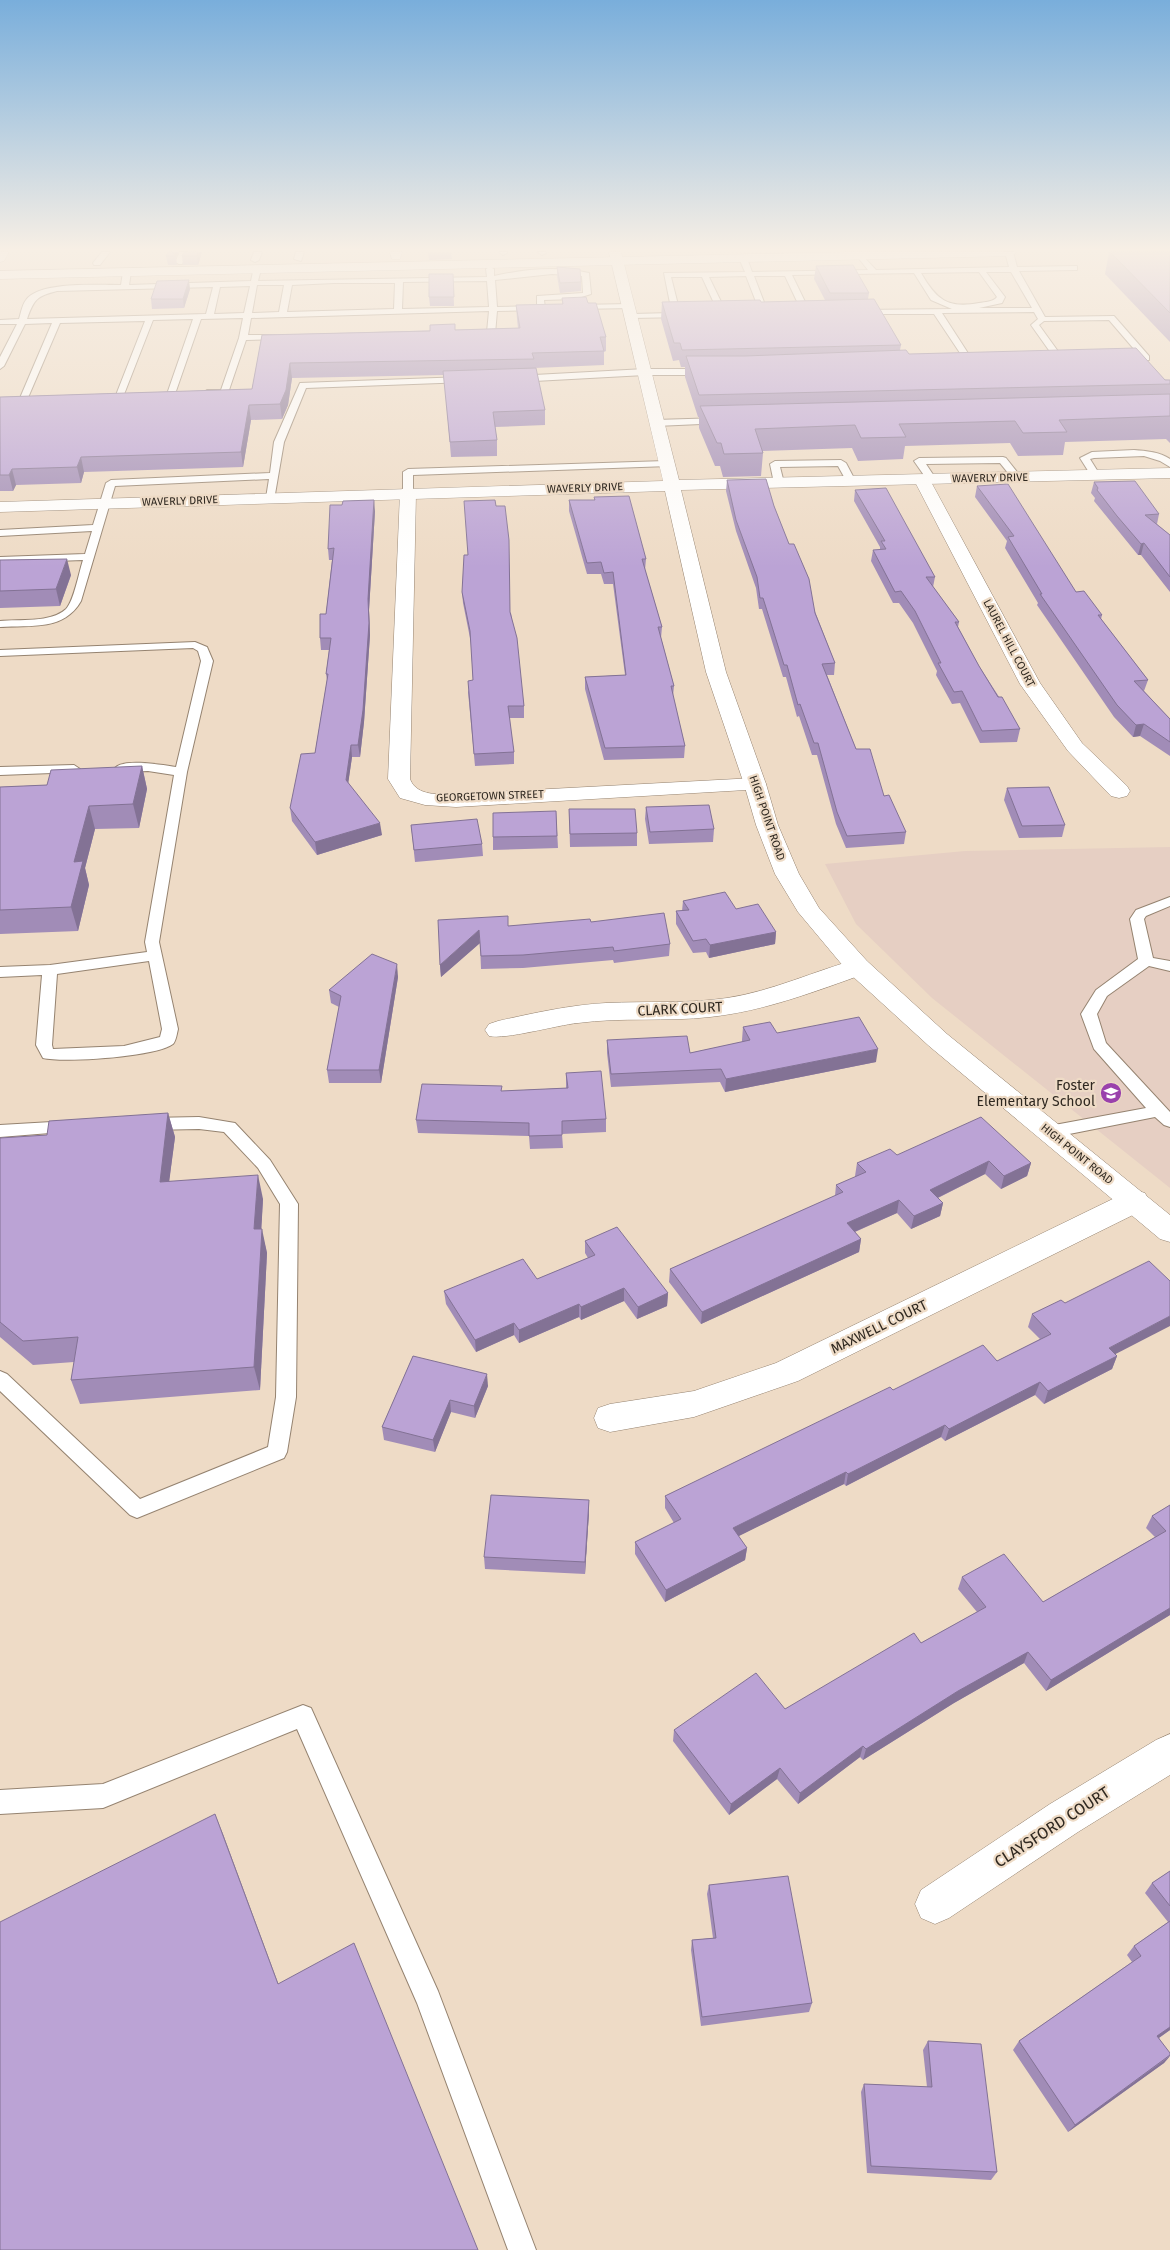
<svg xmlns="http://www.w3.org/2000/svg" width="1170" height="2250" font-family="'Fira Sans',sans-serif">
  <rect width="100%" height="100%" fill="#eedbc6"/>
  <polygon fill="#e6cfc3" points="1170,847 1170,1188 932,998 856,924 825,864 965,851"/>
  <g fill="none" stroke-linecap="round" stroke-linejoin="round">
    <g stroke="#958370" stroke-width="2">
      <g id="service">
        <polygon points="102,252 110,252 100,265 94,265 93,263"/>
        <polygon points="180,252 188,252 182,264 179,264 175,262"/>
        <polygon points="254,252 262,252 259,260 255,262 251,260"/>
        <polygon points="296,252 304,252 301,261 294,259"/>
        <polygon points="499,252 507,252 507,253 503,255"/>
        <polygon points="538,252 546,252 546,253 542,255"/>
        <path d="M1005,252H1013L1017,267L1077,266V270H1074L1019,271L1045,317L1114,316L1149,356V360L1121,361V357L1140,356L1109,320L1044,321L1039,325L1065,361L1061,364L1058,363L1031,325L1038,319L1034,312L942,313L975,364L971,367H961V363L966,362L934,314H861L857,312L861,310L952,309L931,300L914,273L792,275L810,312L806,314L802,312L785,276H754L767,310L776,312L772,314L760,312L746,276L709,277L727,314L723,316L719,314L702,277H671L680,313H685V317L632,318L628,316L632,314L672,313L664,273L745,272L739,258L743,256L747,258L752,272L868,270L856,255L860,253L876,270L1009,267ZM979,272L997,297C993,302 985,302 979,303C947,309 936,299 921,273ZM986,272H1011L1032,308H979L1002,303L1005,297Z"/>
        <path d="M254,267L261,269L258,281L487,277L486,269L490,267L494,269V276C525,269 558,266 589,273L591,294L575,299L544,300L545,308L541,310L497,311L495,334C489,338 475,338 469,334L473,332H487L489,311L251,318L248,335H284L288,337L284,339L246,340L228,393C223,397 208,397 203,393L207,390H221L239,338L243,318L201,319L175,394L171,397L167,394L193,319L153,320L123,397L116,395L145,321L60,323L27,400L20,398L52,323L25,324L4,366L0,369V357L17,324H0V320L19,319C21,313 22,305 26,300C39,281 99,285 121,285L123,272L127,270L131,272L129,285L251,281ZM552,274L582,276L583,293L537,296V306L497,307L495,280ZM487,281L489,307L402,309L403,282ZM334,283H395L394,309L287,312L292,285ZM257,285H284L279,312L252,313ZM250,286L244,313L214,314L220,287ZM213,287L206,314L27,319C34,299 37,296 57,291Z"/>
        <polygon points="630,304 633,304 633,308 577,309 573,307 577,305"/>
        <polygon points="645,369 707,369 711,372 707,375 645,375 516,382 512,379 516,376"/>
        <path d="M464,377L467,378V382L306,388L284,442L274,500L271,501L266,498L269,479L115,486L81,601C64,631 31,625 0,627V621C19,619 51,623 66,609C74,601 79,572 83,560L0,563V557L85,554L92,531L0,536V530L93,525L106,483L111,480L270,473L274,442L300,383Z"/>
        <polygon points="720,418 723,419 723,423 656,426 651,423 656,420"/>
        <path d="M1134,450C1146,451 1160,452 1170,459V467L1160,461L1144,456L1094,458L1090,459L1100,475L1095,478L1092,477L1080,458L1092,452Z"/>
        <polygon points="1003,457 1006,458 1021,477 1019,479 1013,479 1000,463 926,464 936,479 931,482 928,481 914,461 919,458"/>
        <polygon points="841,460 846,463 856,482 854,484 848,484 838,466 780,467 784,483 779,486 774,483 770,464 775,461"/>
        <polygon points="666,461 671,464 669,466 413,475 413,493 408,496 403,493 403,472 408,469"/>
        <path d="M195,642L207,647L213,661L187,772L159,942L178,1029C177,1033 176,1041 173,1044C156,1057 63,1063 43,1058L36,1045L42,975L0,977V967L50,965L147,952L145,942L174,775L148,771L121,772L115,768C124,758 162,765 176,767L201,661L198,651L193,648L0,656V650ZM149,961L162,1029L160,1037L124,1046L53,1049L52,1045L57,974Z"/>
        <polygon points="74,765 80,769 78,772 0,775 0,767"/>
        <polygon points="1170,897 1170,906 1146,916 1144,919 1153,958 1170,961 1170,971 1149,966 1107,996 1097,1014 1106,1043 1170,1112 1170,1127 1164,1125 1155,1117 1049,1138 1043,1136 1041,1132 1043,1128 1049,1126 1146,1108 1094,1049 1081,1014 1096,990 1138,959 1130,919 1136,910"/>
        <polygon points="199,1117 235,1123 270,1160 298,1204 296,1397 287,1452 284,1458 137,1518 130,1515 0,1391 0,1371 7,1374 140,1499 268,1447 276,1397 280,1204 258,1168 224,1132 199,1129 149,1130 143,1128 141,1124 143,1120 149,1118"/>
        <polygon points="69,1121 75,1123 77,1127 75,1131 0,1137 0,1125"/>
        <polygon points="303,1705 311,1708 438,1991 536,2250 508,2250 417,2003 297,1729 103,1808 0,1814 0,1790 103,1784"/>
      </g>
    </g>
    <g stroke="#958370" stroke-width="1">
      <g id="minor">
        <polygon points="390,252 402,252 400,259 392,259"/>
        <polygon points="922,475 928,477 930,480 1040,683 1082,743 1127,786 1130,791 1127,796 1119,798 1111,796 1068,751 1020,684 914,480 916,477"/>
        <path d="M408,488L414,489L416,493L410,779C417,797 440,794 456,794L755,778L763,779L766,784L763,789L456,807L425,805L400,798L388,779L400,493L402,489Z"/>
        <path d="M858,959L867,961L870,967L867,973C816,991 765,1011 710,1017C666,1022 622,1017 578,1023C557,1025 505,1040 489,1036L485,1030L489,1024L498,1021C534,1013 570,1005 606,1003C647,1001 687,1004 727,998C773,991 814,971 858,959Z"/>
        <polygon points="1135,1190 1145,1193 1149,1201 1145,1209 798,1381 694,1417 610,1432 598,1428 594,1418 598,1408 610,1404 694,1391 776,1363 1125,1193"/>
        <polygon points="1170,1734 1170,1775 1078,1832 949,1918 935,1924 921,1918 915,1904 921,1890 1050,1804 1156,1740"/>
      </g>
    </g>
    <g stroke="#958370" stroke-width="1">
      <g id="tertiary">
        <polygon points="0,252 9,252 4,261 0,262"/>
        <polygon points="609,252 621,252 679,480 1170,468 1170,478 681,490 726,672 766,784 778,825 799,874 819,908 867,961 947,1034 1170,1215 1170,1242 1160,1239 929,1046 849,973 798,912 775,874 756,825 744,784 706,672 665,491 0,512 0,502 663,481"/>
      </g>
    </g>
    <g stroke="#958370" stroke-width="1">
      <polygon id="primary" points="847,252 1017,252 1011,256 0,279 0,271"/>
    </g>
    <use href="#service" fill="#fff" fill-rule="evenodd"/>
    <use href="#minor" fill="#fff" fill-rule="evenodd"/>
    <use href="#tertiary" fill="#fff" fill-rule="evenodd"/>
    <use href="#primary" fill="#fff" fill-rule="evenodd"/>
  </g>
  <g fill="#a18cb7">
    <polygon points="179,252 176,257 177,265 168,265 166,256"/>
    <polygon points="184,252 202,252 198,265 183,265 182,256"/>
    <polygon points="428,252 451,252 452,259 429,260"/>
    <polygon points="1109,252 1170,252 1170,342 1105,274"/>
    <polygon points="816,266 869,293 868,299 901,345 900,350 909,354 1170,380 1170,443 1166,439 1065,442 1063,455 1018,456 1010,443 905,446 903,459 858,461 852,448 762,451 763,453 761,476 723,477 720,466 715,466 699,428 699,417 698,417 685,377 685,367 681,367 679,360 673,361 661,319 662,302 761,302 825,300 814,279"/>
    <polygon points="557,267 581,282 581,291 560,293 557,276"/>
    <polygon points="453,274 454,306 430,306 429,297"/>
    <polygon points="190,289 184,308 152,309 151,299"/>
    <polygon points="562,298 588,303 606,337 606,351 604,352 604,365 534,368 545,410 545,425 495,427 497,440 497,456 451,457 444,375 292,378 288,405 282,419 251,420 243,467 84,472 81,483 16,485 13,491 0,491 0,397 252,389 262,335 518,328 517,319 516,305 562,304"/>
    <polygon points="727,480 774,506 835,663 834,675 827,675 856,749 906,832 904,844 846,848 836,824 817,755 812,755 799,716 797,717 786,677 783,677 762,609 759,609 756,588 736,531 726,491"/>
    <polygon points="1094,482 1159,514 1157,524 1170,535 1170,592 1141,555 1138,555 1094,501 1095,498 1091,493"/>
    <polygon points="977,486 1076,592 1102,615 1101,619 1148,680 1144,691 1170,719 1170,756 1140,736 1133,737 1114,717 1037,605 1038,603 1005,548 1007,541 975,497"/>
    <polygon points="855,490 935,577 933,587 959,622 958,627 979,666 1020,729 1017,742 980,743 960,703 952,704 936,675 937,671 913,623 899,603 893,603 871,561 873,550 880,550 880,547 854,501"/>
    <polygon points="594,497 646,559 645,570 662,627 661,638 674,686 673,696 685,746 684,758 604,760 585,689 585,677 625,675 613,584 604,584 601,574 587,574 569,511 569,500 594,500"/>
    <polygon points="375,511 369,610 370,635 364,722 360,757 352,757 348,783 382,835 317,855 292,821 290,808 315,753 327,680 326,674 329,650 321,650 320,638 326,614 332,560 329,560 328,549"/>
    <polygon points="0,560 71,575 60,606 0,608"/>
    <polygon points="462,592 511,613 524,706 524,718 509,718 514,752 514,764 475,766 468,692 473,680 471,643 463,603"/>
    <polygon points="142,766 147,789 139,828 95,829 85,868 89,885 78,931 0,934 0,787 47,785"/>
    <polygon points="1007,788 1065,825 1062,837 1019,838 1004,800"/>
    <polygon points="646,807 714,829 713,842 649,844 645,819"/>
    <polygon points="569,809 637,833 637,846 570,847"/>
    <polygon points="556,811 558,848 493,850 493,837"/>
    <polygon points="411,825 482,844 483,856 415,862"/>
    <polygon points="683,901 736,909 776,932 775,944 709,958 706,952 693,953 676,924 676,911 682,911"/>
    <polygon points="591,922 670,944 669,956 614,963 613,960 523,968 481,969 480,943 441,977 440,965 508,926"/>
    <polygon points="398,977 381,1083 329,1083 327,1070 339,1007 331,1003 329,990"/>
    <polygon points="743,1027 777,1033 876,1062 725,1092 720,1082 611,1087 607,1053 607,1040 690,1053 742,1042 742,1040"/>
    <polygon points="566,1073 606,1119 606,1132 562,1134 563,1148 530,1149 529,1136 418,1133 416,1120 502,1091 566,1088"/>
    <polygon points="168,1113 175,1137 169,1181 263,1199 261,1229 267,1253 260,1390 80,1404 71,1380 74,1362 33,1365 0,1337 0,1138 47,1135"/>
    <polygon points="897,1155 1031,1163 1027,1176 1001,1189 985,1174 938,1198 943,1203 940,1216 911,1229 897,1213 855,1232 861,1239 859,1252 701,1324 669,1282 670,1269 835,1196 836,1185 856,1177 855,1176 857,1163"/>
    <polygon points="585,1241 668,1293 667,1306 637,1319 624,1301 581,1320 579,1317 519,1343 514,1335 476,1352 446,1304 444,1291 537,1279 588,1258 585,1253"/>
    <polygon points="1032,1314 1115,1355 1117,1356 1112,1369 1044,1404 1035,1395 945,1441 941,1437 846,1486 844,1484 738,1536 747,1548 745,1560 665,1602 635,1554 635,1542 674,1523 665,1508 665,1496 893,1390 997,1361 1040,1339 1028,1327"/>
    <polygon points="413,1356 488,1386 475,1418 451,1412 435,1452 384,1440 382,1427"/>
    <polygon points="589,1500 589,1512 585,1574 485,1569 484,1557"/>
    <polygon points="1170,1505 1170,1615 1046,1691 1024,1663 954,1703 863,1760 860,1757 798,1804 777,1779 729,1815 673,1741 674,1730 785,1709 921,1643 977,1612 958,1589 962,1577 1043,1602 1155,1537 1146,1528 1152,1516"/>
    <polygon points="1170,1871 1170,2030 1159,2038 1170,2056 1164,2063 1068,2132 1013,2050 1019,2041 1132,1962 1127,1955 1134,1946 1168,1922 1145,1893 1152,1883"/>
    <polygon points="709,1885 812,2003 809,2012 701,2026 691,1950 692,1940 713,1938 707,1894"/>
    <polygon points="928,2041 997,2172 991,2180 867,2173 861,2092 864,2084 927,2087 923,2050"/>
  </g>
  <g fill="#837295">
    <polygon points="172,252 179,252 176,257"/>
    <polygon points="198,252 202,252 198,265 197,256"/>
    <polygon points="189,280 190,289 184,308 183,299"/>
    <polygon points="290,363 292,378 288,405 282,419 280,404"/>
    <polygon points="249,405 251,420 243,467 241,452"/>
    <polygon points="81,457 84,472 81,483 77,467"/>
    <polygon points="12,469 16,485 13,491 9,475"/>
    <polygon points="374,500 375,511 369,610 370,635 364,722 360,757 358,745"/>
    <polygon points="1144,543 1141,555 1138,555 1141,544"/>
    <polygon points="67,559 71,575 60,606 56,589"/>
    <polygon points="1144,724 1140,736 1133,737 1136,725"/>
    <polygon points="351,745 352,757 347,792 346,780"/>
    <polygon points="142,766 147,789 139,828 133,804"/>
    <polygon points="89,806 95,829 85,868 89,885 78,931 71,907 74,862"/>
    <polygon points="380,823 382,835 317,855 315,842"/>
    <polygon points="479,930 480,943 441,977 440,965"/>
    <polygon points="776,932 775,944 709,958 710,945"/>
    <polygon points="397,964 398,977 381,1083 379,1070"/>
    <polygon points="878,1049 876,1062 725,1092 726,1079"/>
    <polygon points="168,1113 175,1137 166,1206 160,1182"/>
    <polygon points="989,1161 985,1174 927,1203 930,1190"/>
    <polygon points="1031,1163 1027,1176 1001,1189 1004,1176"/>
    <polygon points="258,1175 263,1199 260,1254 254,1229"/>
    <polygon points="899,1200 897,1213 845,1236 847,1223"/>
    <polygon points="943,1203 940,1216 911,1229 914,1216"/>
    <polygon points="262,1229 267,1253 260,1390 254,1367"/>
    <polygon points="861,1239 859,1252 701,1324 702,1312"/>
    <polygon points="624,1288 624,1301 581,1320 581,1307"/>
    <polygon points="668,1293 667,1306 637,1319 638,1307"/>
    <polygon points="579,1304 579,1317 519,1343 519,1330"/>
    <polygon points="1170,1316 1170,1326 1104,1360 1109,1348"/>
    <polygon points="514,1323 514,1335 476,1352 475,1340"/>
    <polygon points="1117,1356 1112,1369 1044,1404 1048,1391"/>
    <polygon points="487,1374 488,1386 475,1418 474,1406"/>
    <polygon points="1040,1382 1035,1395 945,1441 949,1429"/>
    <polygon points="450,1400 451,1412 435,1452 433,1440"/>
    <polygon points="945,1425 941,1437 846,1486 848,1474"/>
    <polygon points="846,1472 844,1484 731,1540 733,1528"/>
    <polygon points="589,1500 589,1512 585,1574 585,1562"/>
    <polygon points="747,1548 745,1560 665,1602 666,1590"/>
    <polygon points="1170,1608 1170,1615 1046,1691 1051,1680"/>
    <polygon points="1028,1652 1024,1663 954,1703 863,1760 866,1749 958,1691"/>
    <polygon points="863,1746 860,1757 798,1804 800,1793"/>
    <polygon points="780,1768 777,1779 729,1815 731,1804"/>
    <polygon points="215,1814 223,1834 285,2002 278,1984"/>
    <polygon points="1170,2027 1170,2030 1150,2044 1157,2036"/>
    <polygon points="1170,2056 1164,2063 1068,2132 1075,2125"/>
  </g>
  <g fill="#bba3d5" stroke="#837295">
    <polygon points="168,252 172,252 176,256 166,256"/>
    <polygon points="184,252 198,252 197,256 182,256"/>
    <polygon points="1110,252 1170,252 1170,313"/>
    <polygon points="853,265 869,293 830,293 816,266"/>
    <polygon points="557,267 580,269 581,282 560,283"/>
    <polygon points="429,274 453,274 454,297 429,297"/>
    <polygon points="189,280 183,299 151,299 157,281"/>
    <polygon points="586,297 588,303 596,303 606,337 600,337 604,351 532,353 534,359 290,363 286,390 280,404 249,405 241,452 81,457 77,467 12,469 9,475 0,475 0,397 252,389 262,335 430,331 430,325 455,324 455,330 520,328 516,305 563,304 562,298"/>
    <polygon points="874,299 901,345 682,350 680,343 674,343 662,302 760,300 761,302"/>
    <polygon points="1136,348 1165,380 1170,380 1170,384 699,395 686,356 745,356 906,350 909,354"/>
    <polygon points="536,368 545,410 493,412 497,440 450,442 443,371"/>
    <polygon points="1170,394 1170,416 1059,420 1067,432 1023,433 1015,421 899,424 906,437 861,438 855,425 755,429 763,453 724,454 721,443 717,443 700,406"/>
    <polygon points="766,479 774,506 789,544 794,544 809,579 815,613 835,663 822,664 856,749 870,749 884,796 889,795 906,832 847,836 837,812 818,743 814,743 800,704 798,705 787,665 784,665 763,598 760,598 757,577 736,520 727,480"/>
    <polygon points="1135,481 1159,514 1145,515 1170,535 1170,577 1144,543 1141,544 1117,516 1097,490 1098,488 1094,482"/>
    <polygon points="1008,484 1076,592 1084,591 1102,615 1098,615 1148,680 1134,681 1170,719 1170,742 1144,724 1136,725 1117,705 1040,594 1042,594 1008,537 1014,536 977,486"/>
    <polygon points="886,488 935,577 926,577 959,622 955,622 979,666 998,697 1002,697 1020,729 982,731 962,691 954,692 938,663 941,663 915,611 901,591 895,592 873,550 886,549 881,541 885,541 855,490"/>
    <polygon points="629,496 646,559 642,559 662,627 658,627 674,686 671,686 685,746 605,748 585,677 626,675 613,572 604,573 601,562 587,563 569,500 595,500 594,497"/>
    <polygon points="374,500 368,599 369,623 363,710 358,745 351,745 346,780 380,823 315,842 290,808 301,754 315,753 328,674 326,674 331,638 320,638 320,614 326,614 334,548 328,549 330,505 342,505 343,501"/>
    <polygon points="495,500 496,506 505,506 509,540 510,612 517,638 524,706 508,706 514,752 474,754 468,681 473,680 470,631 462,592 464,555 468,555 464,501"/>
    <polygon points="67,559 56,589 0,591 0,560"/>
    <polygon points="142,766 133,804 89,806 74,862 83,861 71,907 0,910 0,787 47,785 51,770"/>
    <polygon points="1049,787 1065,825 1022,826 1007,788"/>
    <polygon points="709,805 714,829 650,832 646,807"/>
    <polygon points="569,809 635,809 637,833 570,834"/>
    <polygon points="556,811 557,836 493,837 493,813"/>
    <polygon points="477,819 482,844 414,850 411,825"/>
    <polygon points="725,892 736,909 758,904 776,932 710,945 706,939 693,941 676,911 689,910 683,901"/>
    <polygon points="664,913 670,944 614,951 613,947 523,955 481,956 479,930 440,965 438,920 508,916 508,926 590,919 591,922"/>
    <polygon points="372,954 397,964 379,1070 327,1070 341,996 329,990"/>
    <polygon points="859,1017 878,1049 726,1079 721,1069 611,1074 607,1040 687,1036 690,1053 750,1040 743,1027 770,1022 777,1033"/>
    <polygon points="601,1071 606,1119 562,1121 562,1135 529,1136 529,1123 416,1120 422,1084 502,1086 501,1091 568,1088 566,1073"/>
    <polygon points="168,1113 160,1182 258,1175 254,1229 262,1229 254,1367 71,1380 78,1337 23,1341 0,1322 0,1138 47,1135 49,1121"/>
    <polygon points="981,1117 1031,1163 1004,1176 989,1161 930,1190 943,1203 914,1216 899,1200 847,1223 861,1239 702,1312 670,1269 843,1192 836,1185 866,1172 857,1163 890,1149 897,1155"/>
    <polygon points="617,1227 668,1293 638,1307 624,1288 581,1307 579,1304 519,1330 514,1323 475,1340 444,1291 523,1259 537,1279 595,1255 585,1241"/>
    <polygon points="1149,1261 1170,1281 1170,1316 1109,1348 1117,1356 1048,1391 1040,1382 949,1429 945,1425 848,1474 846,1472 733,1528 747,1548 666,1590 635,1542 681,1519 665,1496 890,1387 893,1390 983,1345 997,1361 1051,1334 1032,1314 1061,1300 1065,1303"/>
    <polygon points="413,1356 487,1374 474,1406 450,1400 433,1440 382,1427"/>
    <polygon points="491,1495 589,1500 585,1562 484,1557"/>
    <polygon points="1170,1505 1170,1608 1051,1680 1028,1652 958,1691 866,1749 863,1746 800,1793 780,1768 731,1804 674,1730 756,1673 785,1709 914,1633 921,1643 986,1607 962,1577 1004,1554 1043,1602 1166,1531 1152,1516"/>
    <polygon points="215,1814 278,1984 354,1943 478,2250 0,2250 0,1922"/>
    <polygon points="1170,1871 1170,1906 1152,1883"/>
    <polygon points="788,1876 812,2003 702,2017 692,1940 716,1938 709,1885"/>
    <polygon points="1170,1921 1170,2027 1157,2036 1170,2053 1170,2055 1075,2125 1019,2041 1141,1956 1134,1946"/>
    <polygon points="928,2041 981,2044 997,2172 871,2166 864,2084 932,2087"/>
  </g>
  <linearGradient id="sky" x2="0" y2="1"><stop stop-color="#79aedb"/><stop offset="0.44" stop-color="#f7efe5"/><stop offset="1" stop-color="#f7efe5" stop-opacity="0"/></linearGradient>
  <rect width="1170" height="567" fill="url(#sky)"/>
  <defs>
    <g id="school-disc" transform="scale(1.125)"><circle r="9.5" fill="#9a41ac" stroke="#eedbc6"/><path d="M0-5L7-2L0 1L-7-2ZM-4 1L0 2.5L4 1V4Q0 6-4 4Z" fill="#fff"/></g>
  </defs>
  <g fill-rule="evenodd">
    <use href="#school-disc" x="1111" y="1093"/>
  </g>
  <g text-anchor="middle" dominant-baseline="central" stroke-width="4.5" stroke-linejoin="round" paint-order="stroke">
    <g font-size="11" fill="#2f2820" stroke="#eedbc6">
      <text transform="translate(990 478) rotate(-1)">WAVERLY DRIVE</text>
      <text transform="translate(585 488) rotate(-2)">WAVERLY DRIVE</text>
      <text transform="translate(180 501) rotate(-2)">WAVERLY DRIVE</text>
      <text transform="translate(1009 643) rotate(62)">LAUREL HILL COURT</text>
      <text transform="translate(490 796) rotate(-2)">GEORGETOWN STREET</text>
      <text transform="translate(767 818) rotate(71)">HIGH POINT ROAD</text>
      <text transform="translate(1077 1154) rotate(39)">HIGH POINT ROAD</text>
    </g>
    <g font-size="14" fill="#2f2820" stroke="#eedbc6">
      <text transform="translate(680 1009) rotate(-3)">CLARK COURT</text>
      <text transform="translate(879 1327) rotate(-26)">MAXWELL COURT</text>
    </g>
    <g font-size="14" fill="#2f2820" stroke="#eedbc6" text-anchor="end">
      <text x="1095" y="1085">Foster<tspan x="1095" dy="16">Elementary School</tspan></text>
    </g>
    <g font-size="16" fill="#2f2820" stroke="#eedbc6">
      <text transform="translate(1052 1827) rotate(-33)">CLAYSFORD COURT</text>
    </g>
  </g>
</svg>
